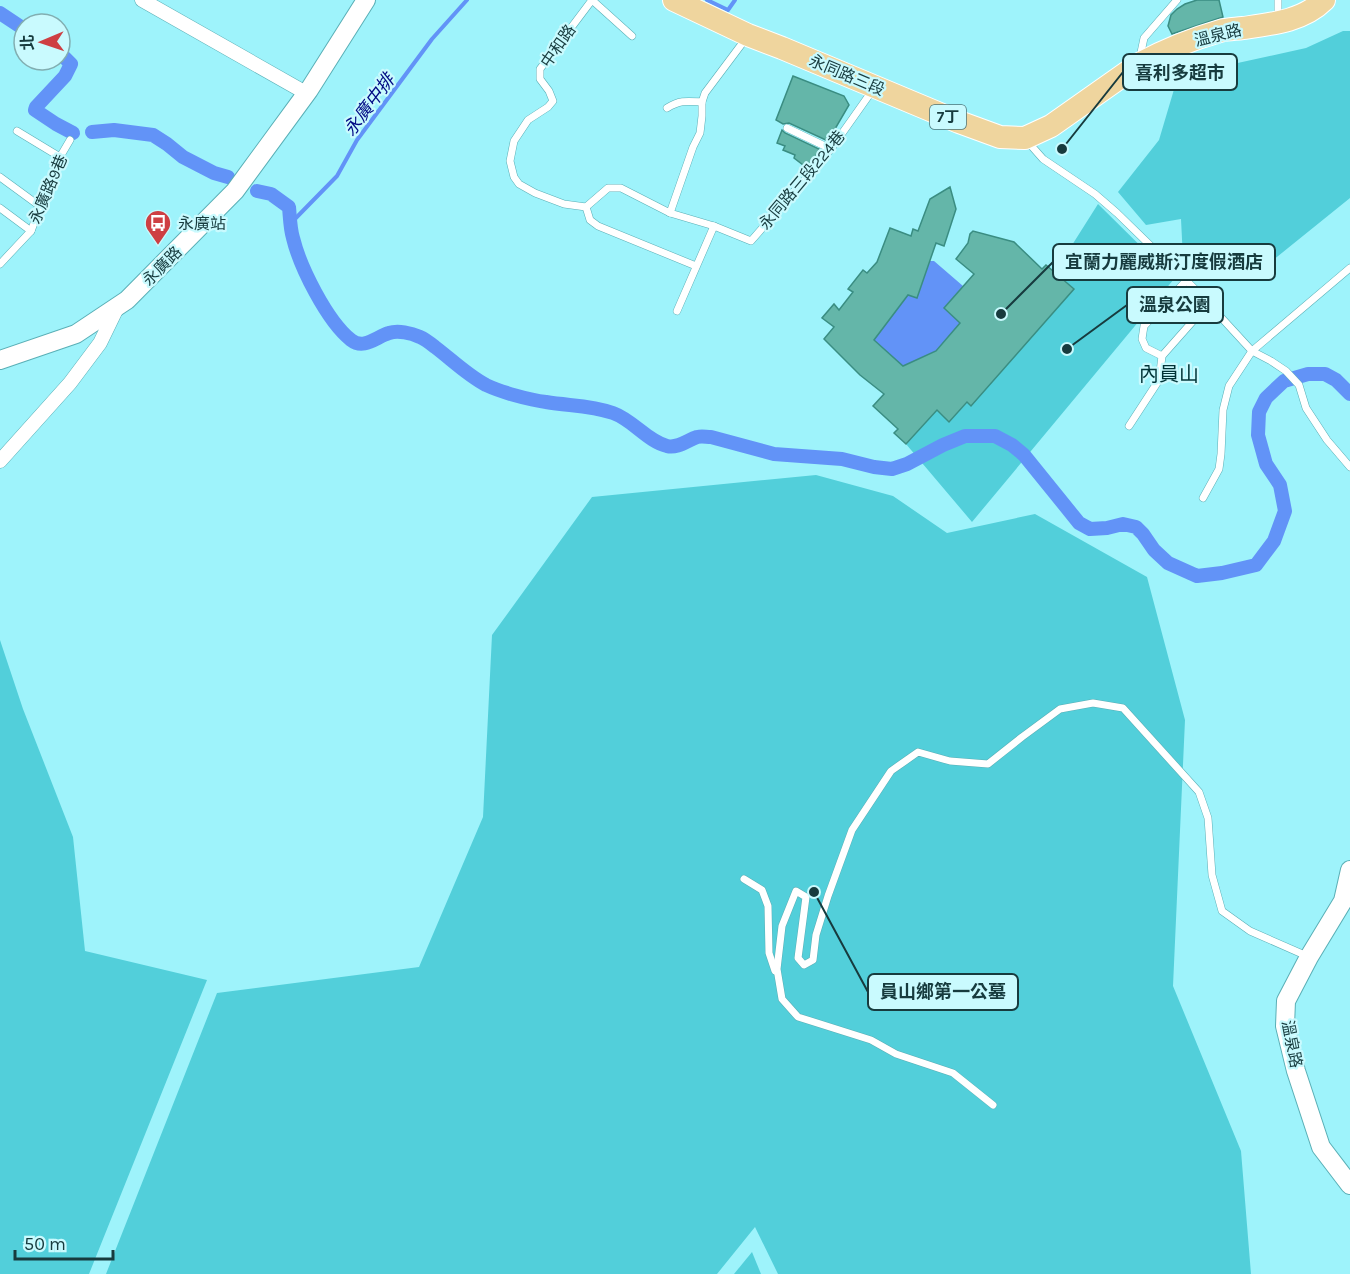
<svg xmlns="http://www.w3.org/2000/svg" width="1350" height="1274" font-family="Karla,'Noto Sans TC',sans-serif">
  <rect width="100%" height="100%" fill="#9ef3fb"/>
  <g fill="#52cfda">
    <polygon points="1343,31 1350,31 1350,198 1262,269 1251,253 1201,273 1187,266 1183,259 1181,219 1146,225 1118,192 1159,140 1178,76 1306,48"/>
    <polygon points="1098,204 1174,279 972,522 906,444 937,410 949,422 1074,289 1055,272"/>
    <polygon points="816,475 893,496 947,533 1035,514 1147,577 1185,720 1173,986 1241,1151 1251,1274 778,1274 755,1227 717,1274 106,1274 217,993 419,967 483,817 492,635 592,497"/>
    <polygon points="0,640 23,709 73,837 85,951 207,980 89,1274 0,1274"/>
    <polygon points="752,1252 761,1274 734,1274"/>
  </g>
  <polygon fill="#6293f7" points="930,261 934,261 963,286 944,308 960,323 936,351 903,366 874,340 908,295 917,297"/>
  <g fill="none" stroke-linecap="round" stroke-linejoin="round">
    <g stroke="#6293f7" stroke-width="4">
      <polyline points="707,0 728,10 735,0"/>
      <polyline points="290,224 337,176 357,140 432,39 467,0"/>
    </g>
    <g stroke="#6293f7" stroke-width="14">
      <polyline points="0,13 24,29"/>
      <polyline points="60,53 71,64 65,76 36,107 35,110 56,124 73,133"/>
      <polyline points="92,132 114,130 153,135 167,144 183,157 214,173 228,177"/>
      <path d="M257,191L271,194L289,207C290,217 290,228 293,238C300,267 327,321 351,340C364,350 376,337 389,333C398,330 411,333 420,337C425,339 430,343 435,347C451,359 467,375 486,385C501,392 529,400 546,402C570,406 590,405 613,413C633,420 647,441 667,446C677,449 688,440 697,437C702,436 706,437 711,437L774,454L842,459L874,467L892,469L907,464L943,445L965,436H995L1012,445L1024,455L1079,523L1090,529L1107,528L1123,524L1136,527L1143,534L1154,550L1168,563L1197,576L1222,573L1256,565L1274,541L1285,511L1280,485L1266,464L1258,435L1259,412L1266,398L1284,381L1308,374H1325L1336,380L1350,394"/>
    </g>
  </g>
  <g fill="#64b6a9" stroke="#3a8d82" stroke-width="1.5">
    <polygon points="1197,0 1219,0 1223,17 1172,34 1168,26 1171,15 1177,9 1185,4"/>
    <polygon points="793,76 844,96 849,105 828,141 789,123 783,124 776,120"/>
    <polygon points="782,130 785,133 819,149 814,160 807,168 794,158 795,155 783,150 785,146 777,143"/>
    <polygon points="950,187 956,209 944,246 936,243 917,298 908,295 874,340 903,366 936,351 960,323 944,308 974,274 956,259 968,243 970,234 973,231 1014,242 1042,269 1046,265 1074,289 971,406 967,402 949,422 937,410 906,444 894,433 898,429 873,406 884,394 860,375 824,339 834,327 822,318 834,304 839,310 853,292 848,289 863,270 867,273 877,262 890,228 911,236 913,229 918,231 930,199"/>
  </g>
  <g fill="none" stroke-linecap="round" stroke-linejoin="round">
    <g stroke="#5aafb6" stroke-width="8">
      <g id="service">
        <polyline points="1278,0 1278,18"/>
        <polyline points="1140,57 1144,38 1177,0"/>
        <path d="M667,108C680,100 686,101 702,102"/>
        <polyline points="787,128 831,149"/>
        <polyline points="17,131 60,157"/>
        <polyline points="1028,142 1043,159 1095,194 1117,213 1195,289 1252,351 1271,361 1286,371 1299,385 1306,408 1327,440 1350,467"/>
        <polyline points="0,177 41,207"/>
        <polyline points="586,207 608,188 621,188 670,213 714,226 751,241 831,149 872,91"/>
        <polyline points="586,207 564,204 535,193 519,184 514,177 510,161 514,141 528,120 548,107 553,101 549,91 540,79 540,69 592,0 632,36"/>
        <polyline points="586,207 590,220 598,226 696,266"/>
        <polyline points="0,208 31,231"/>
        <polyline points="670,213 693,147 700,133 702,116 702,102 705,93 747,37"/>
        <polyline points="0,264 31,231 60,157 70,140"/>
        <polyline points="677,311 714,226"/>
        <polyline points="1162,356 1146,348 1142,339 1144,326 1186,281"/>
        <polyline points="1129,426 1159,380 1162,356 1208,304"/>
        <polyline points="1203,498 1219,469 1221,454 1223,410 1229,386 1252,351 1350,268"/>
        <polyline points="744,879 762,890 768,906 769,953 775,971"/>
        <polyline points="993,1105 953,1073 896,1054 871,1040 798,1017 782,999 777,969 782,926 796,891 806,897 798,958 804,965 813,960 816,935 828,896 852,830 891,771 918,752 950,761 988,764 1022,737 1060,709 1093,703 1123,708 1199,792 1208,818 1212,875 1222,911 1250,931 1307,956"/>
      </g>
    </g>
    <g stroke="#5aafb6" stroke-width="15">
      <g id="minor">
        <polyline points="142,0 306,93"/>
        <polyline points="0,461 70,383 100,343 118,306"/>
      </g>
    </g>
    <g stroke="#5aafb6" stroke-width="20">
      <g id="tertiary">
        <polyline points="0,360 76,334 127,300 235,191 309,90 366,0"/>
        <polyline points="1350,870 1343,901 1309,957 1286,1001 1285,1026 1296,1071 1321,1147 1350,1185"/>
      </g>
    </g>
    <g stroke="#fff" stroke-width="24">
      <path id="primary" d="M674,0L748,35L782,48L959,122L1000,137L1025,138L1051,126L1139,64C1165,50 1192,39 1220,31C1227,29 1235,29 1243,28C1272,24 1303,21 1324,0"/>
    </g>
    <use href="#service" stroke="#fff" stroke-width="7"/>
    <use href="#minor" stroke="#fff" stroke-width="14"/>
    <use href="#tertiary" stroke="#fff" stroke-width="18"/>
    <use href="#primary" stroke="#efd59e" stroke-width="22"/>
  </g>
  <defs>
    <g id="bus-pin" transform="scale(1.35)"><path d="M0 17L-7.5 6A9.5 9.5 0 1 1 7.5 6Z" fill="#ce3f43" stroke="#c9fafe"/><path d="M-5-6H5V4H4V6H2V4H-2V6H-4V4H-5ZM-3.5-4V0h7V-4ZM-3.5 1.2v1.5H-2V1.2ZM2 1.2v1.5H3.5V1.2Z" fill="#fff"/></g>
  </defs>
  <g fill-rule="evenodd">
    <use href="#bus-pin" x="158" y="223"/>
  </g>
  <g text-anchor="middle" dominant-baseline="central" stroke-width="4.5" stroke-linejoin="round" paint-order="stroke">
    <rect fill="#c9fafe" stroke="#4c7478" stroke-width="1.5" x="930" y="105" width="36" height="24" rx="4.5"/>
    <g font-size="15" font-weight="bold" fill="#173b3e">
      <text x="948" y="117">7丁</text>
    </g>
    <g font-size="16" fill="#173b3e" stroke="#c9fafe">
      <text transform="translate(1218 35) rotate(-14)">溫泉路</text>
      <text transform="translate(558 46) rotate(-55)">中和路</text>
      <text transform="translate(847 75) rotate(23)">永同路三段</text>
      <text transform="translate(802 180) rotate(-50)">永同路三段224巷</text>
      <text transform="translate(48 189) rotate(-67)">永廣路9巷</text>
      <text transform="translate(162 266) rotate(-45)">永廣路</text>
      <text transform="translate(1292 1044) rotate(79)">溫泉路</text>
    </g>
    <g font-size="16" fill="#173b3e" stroke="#c9fafe" text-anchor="start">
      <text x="178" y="223">永廣站</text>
    </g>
    <g font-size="18" font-style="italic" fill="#000984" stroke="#c9fafe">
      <text transform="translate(369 105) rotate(-53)">永廣中排</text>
    </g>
    <g font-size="20" fill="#003337" stroke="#c9fafe">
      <text x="1169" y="374">內員山</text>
    </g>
  </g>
  <path fill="none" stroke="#173b3e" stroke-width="2" d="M1062 149L1123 72M1001 314L1053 262M1067 349L1127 305M814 892L868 992"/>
  <g fill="#173b3e" stroke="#c9fafe" stroke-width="2">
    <circle cx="1062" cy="149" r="6"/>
    <circle cx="1001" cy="314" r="6"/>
    <circle cx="1067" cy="349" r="6"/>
    <circle cx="814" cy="892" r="6"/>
  </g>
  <g fill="#c9fafe" stroke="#173b3e" stroke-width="2">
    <rect x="1123" y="54" width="114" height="36" rx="6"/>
    <rect x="1053" y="244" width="222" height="36" rx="6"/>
    <rect x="1127" y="287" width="96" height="36" rx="6"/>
    <rect x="868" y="974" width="150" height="36" rx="6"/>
  </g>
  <g font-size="18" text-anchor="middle" font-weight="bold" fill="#173b3e">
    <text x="1180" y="79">喜利多超市</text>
    <text x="1164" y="268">宜蘭力麗威斯汀度假酒店</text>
    <text x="1175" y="311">溫泉公園</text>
    <text x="943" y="998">員山鄉第一公墓</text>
  </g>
  <g transform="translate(42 42) rotate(268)"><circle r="28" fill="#c9fafe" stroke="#82aeb1" stroke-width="1.5"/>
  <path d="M0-4.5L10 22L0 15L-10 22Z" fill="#ce3f43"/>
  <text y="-9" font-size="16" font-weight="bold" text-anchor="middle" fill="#173b3e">北</text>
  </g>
  <path d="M15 1250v9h98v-9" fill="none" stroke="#173b3e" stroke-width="3"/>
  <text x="24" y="1250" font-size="18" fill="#173b3e" stroke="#c9fafe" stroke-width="4.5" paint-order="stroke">50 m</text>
</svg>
